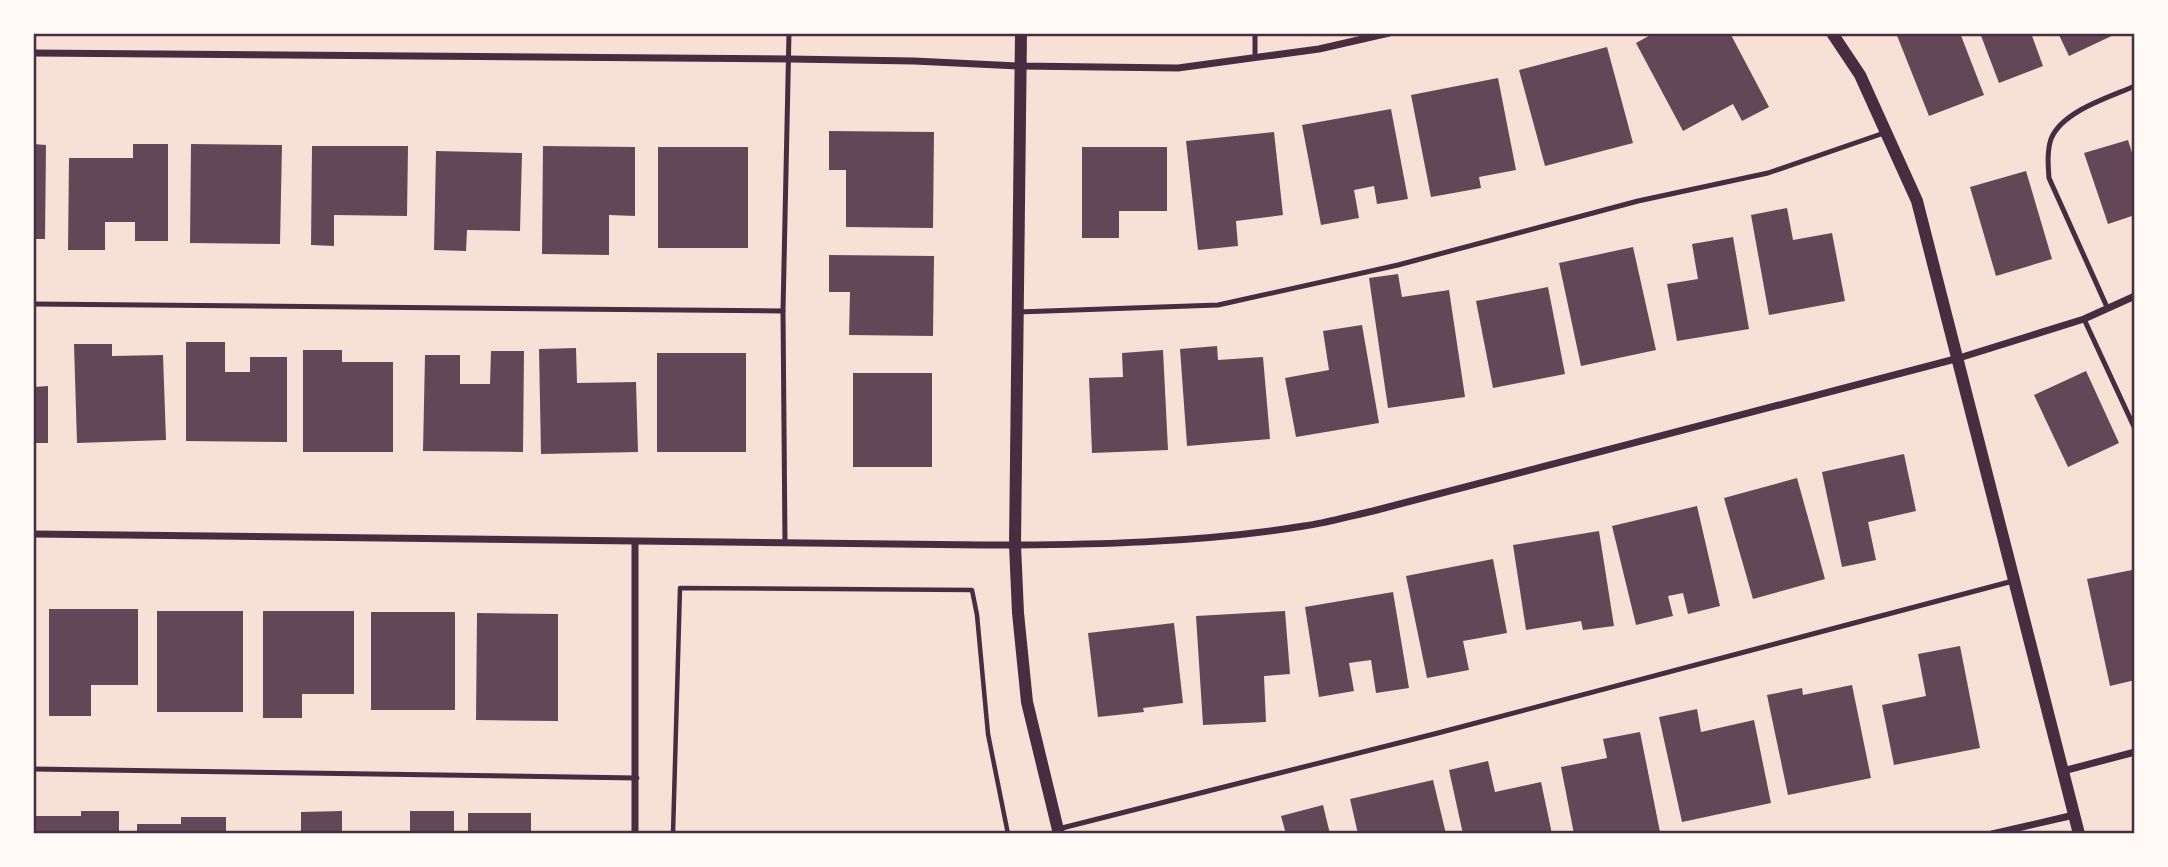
<svg xmlns="http://www.w3.org/2000/svg" width="2168" height="867" font-family="'Exo 2',sans-serif">
  <rect width="100%" height="100%" fill="#f7e1d7"/>
  <g fill="#644757">
    <polygon points="1654,33 1730,33 1769,107 1742,121 1733,104 1683,131 1636,43"/>
    <polygon points="1896,33 1960,33 1984,95 1929,116"/>
    <polygon points="1980,33 2031,33 2043,66 1999,83"/>
    <polygon points="2058,33 2118,33 2069,56"/>
    <polygon points="1607,47 1633,143 1545,166 1519,70"/>
    <polygon points="1498,78 1516,170 1479,177 1481,188 1431,197 1411,95"/>
    <polygon points="1391,109 1408,199 1377,204 1374,186 1354,190 1359,218 1321,225 1302,125"/>
    <polygon points="829,131 934,132 933,228 846,227 846,170 829,170"/>
    <polygon points="1274,132 1283,215 1236,221 1238,246 1198,250 1186,141"/>
    <polygon points="2128,140 2135,162 2135,215 2108,224 2084,153"/>
    <polygon points="33,144 46,145 45,239 33,239"/>
    <polygon points="133,144 168,144 168,241 135,241 135,222 105,222 105,250 68,250 69,158 133,158"/>
    <polygon points="191,144 282,145 280,244 190,243"/>
    <polygon points="312,146 408,146 407,216 334,215 334,246 311,245"/>
    <polygon points="543,146 635,147 635,216 609,215 609,255 542,254"/>
    <rect x="658" y="147" width="90" height="101"/>
    <polygon points="1082,147 1167,147 1167,211 1119,211 1119,238 1082,238"/>
    <polygon points="436,151 522,153 520,231 467,230 466,251 434,250"/>
    <polygon points="2026,171 2052,259 1996,276 1970,187"/>
    <polygon points="1787,208 1793,240 1832,233 1845,301 1769,315 1751,215"/>
    <polygon points="1733,237 1749,329 1677,341 1667,284 1698,279 1692,244"/>
    <polygon points="1633,247 1656,350 1581,366 1559,263"/>
    <polygon points="829,255 934,256 933,336 849,335 850,292 829,292"/>
    <polygon points="1398,274 1402,297 1449,290 1465,397 1388,408 1369,278"/>
    <polygon points="1548,287 1565,374 1493,388 1476,301"/>
    <polygon points="1362,325 1379,423 1296,437 1285,378 1329,370 1323,331"/>
    <polygon points="186,342 225,342 225,372 250,372 250,357 287,357 287,442 186,441"/>
    <polygon points="74,344 112,344 112,356 163,355 166,440 77,443"/>
    <polygon points="1217,346 1218,360 1263,357 1270,439 1187,446 1180,349"/>
    <polygon points="576,348 577,383 636,382 638,452 541,454 539,349"/>
    <polygon points="303,350 342,350 342,362 393,362 393,452 303,452"/>
    <polygon points="1163,350 1168,450 1092,453 1089,378 1123,377 1122,353"/>
    <polygon points="491,351 524,351 523,452 423,451 425,355 460,355 460,384 490,384"/>
    <rect x="657" y="353" width="89" height="99"/>
    <polygon points="2086,371 2119,443 2068,467 2034,395"/>
    <rect x="853" y="373" width="79" height="94"/>
    <polygon points="48,386 48,443 33,443 33,387"/>
    <polygon points="1904,454 1916,511 1868,522 1876,560 1842,567 1822,472"/>
    <polygon points="1797,478 1825,579 1753,599 1724,498"/>
    <polygon points="1697,506 1720,606 1688,614 1683,593 1668,596 1673,616 1636,625 1612,526"/>
    <polygon points="1599,531 1614,626 1583,630 1581,621 1526,630 1513,545"/>
    <polygon points="1493,559 1507,633 1463,641 1469,670 1427,678 1406,576"/>
    <polygon points="2132,570 2135,584 2135,680 2110,686 2087,579"/>
    <polygon points="1393,592 1409,688 1376,693 1371,660 1349,663 1354,691 1319,697 1305,607"/>
    <polygon points="49,609 138,609 138,685 91,685 91,716 49,716"/>
    <rect x="157" y="611" width="86" height="101"/>
    <polygon points="263,611 354,611 354,694 302,694 302,718 263,718"/>
    <polygon points="1285,611 1290,674 1264,676 1266,722 1203,725 1196,616"/>
    <rect x="371" y="612" width="84" height="98"/>
    <polygon points="477,613 558,614 558,721 476,720"/>
    <polygon points="1174,623 1183,703 1143,708 1144,712 1098,717 1088,633"/>
    <polygon points="1960,646 1980,748 1894,765 1882,705 1926,696 1918,654"/>
    <polygon points="1852,685 1871,778 1788,795 1767,695 1802,688 1803,695"/>
    <polygon points="1697,709 1701,732 1754,720 1771,803 1682,822 1659,717"/>
    <polygon points="1640,732 1660,832 1574,834 1561,767 1607,758 1603,739"/>
    <polygon points="1488,761 1495,792 1541,782 1552,834 1463,834 1449,770"/>
    <polygon points="1433,780 1446,834 1358,834 1350,799"/>
    <polygon points="1323,805 1330,834 1286,834 1281,816"/>
    <polygon points="81,811 119,811 119,834 33,834 33,816 81,816"/>
    <polygon points="342,811 342,834 301,834 301,812"/>
    <rect x="410" y="811" width="44" height="23"/>
    <rect x="468" y="813" width="63" height="21"/>
    <polygon points="181,817 226,817 226,834 137,834 137,824 181,824"/>
  </g>
  <g fill="none" stroke-linecap="round" stroke-linejoin="round">
    <polyline stroke="#4a2c40" stroke-width="4.5" points="673,834 680,588 972,590 977,615 988,734 1008,834"/>
    <g stroke="#4a2c40" stroke-width="5">
      <polyline points="1255,33 1255,57"/>
      <polyline points="33,304 783,311"/>
      <path d="M2107,307L2049,178C2048,165 2047,151 2051,139C2062,111 2110,97 2135,86"/>
      <polyline points="1018,312 1218,305 1398,265 1638,201 1768,173 1884,133"/>
      <polyline points="2084,319 2135,429"/>
      <polyline points="785,543 783,311 789,33"/>
      <polyline points="33,769 637,778"/>
      <polyline points="1058,829 1438,733 2013,581"/>
    </g>
    <g stroke="#4a2c40" stroke-width="7">
      <polyline points="33,53 789,59 914,61 1020,66 1178,68 1319,49 1389,33"/>
      <path d="M33,534L983,545C1090,545 1199,543 1304,526C1327,523 1350,516 1373,511L1959,358L2084,319L2135,296"/>
      <polyline points="635,542 635,834"/>
      <polyline points="2063,771 2135,752"/>
      <polyline points="1992,834 2074,815"/>
    </g>
    <g stroke="#4a2c40" stroke-width="12">
      <polyline points="1021,33 1015,545 1018,613 1027,702 1059,834"/>
      <polyline points="1832,33 1860,75 1917,201 2079,834"/>
    </g>
  </g>
  <rect width="2168" height="867" fill="none" stroke="#fffaf5" stroke-width="70"/>
  <rect x="35" y="35" width="2098" height="797" fill="none" stroke="#4a2c40" stroke-width="2.5"/>
</svg>
